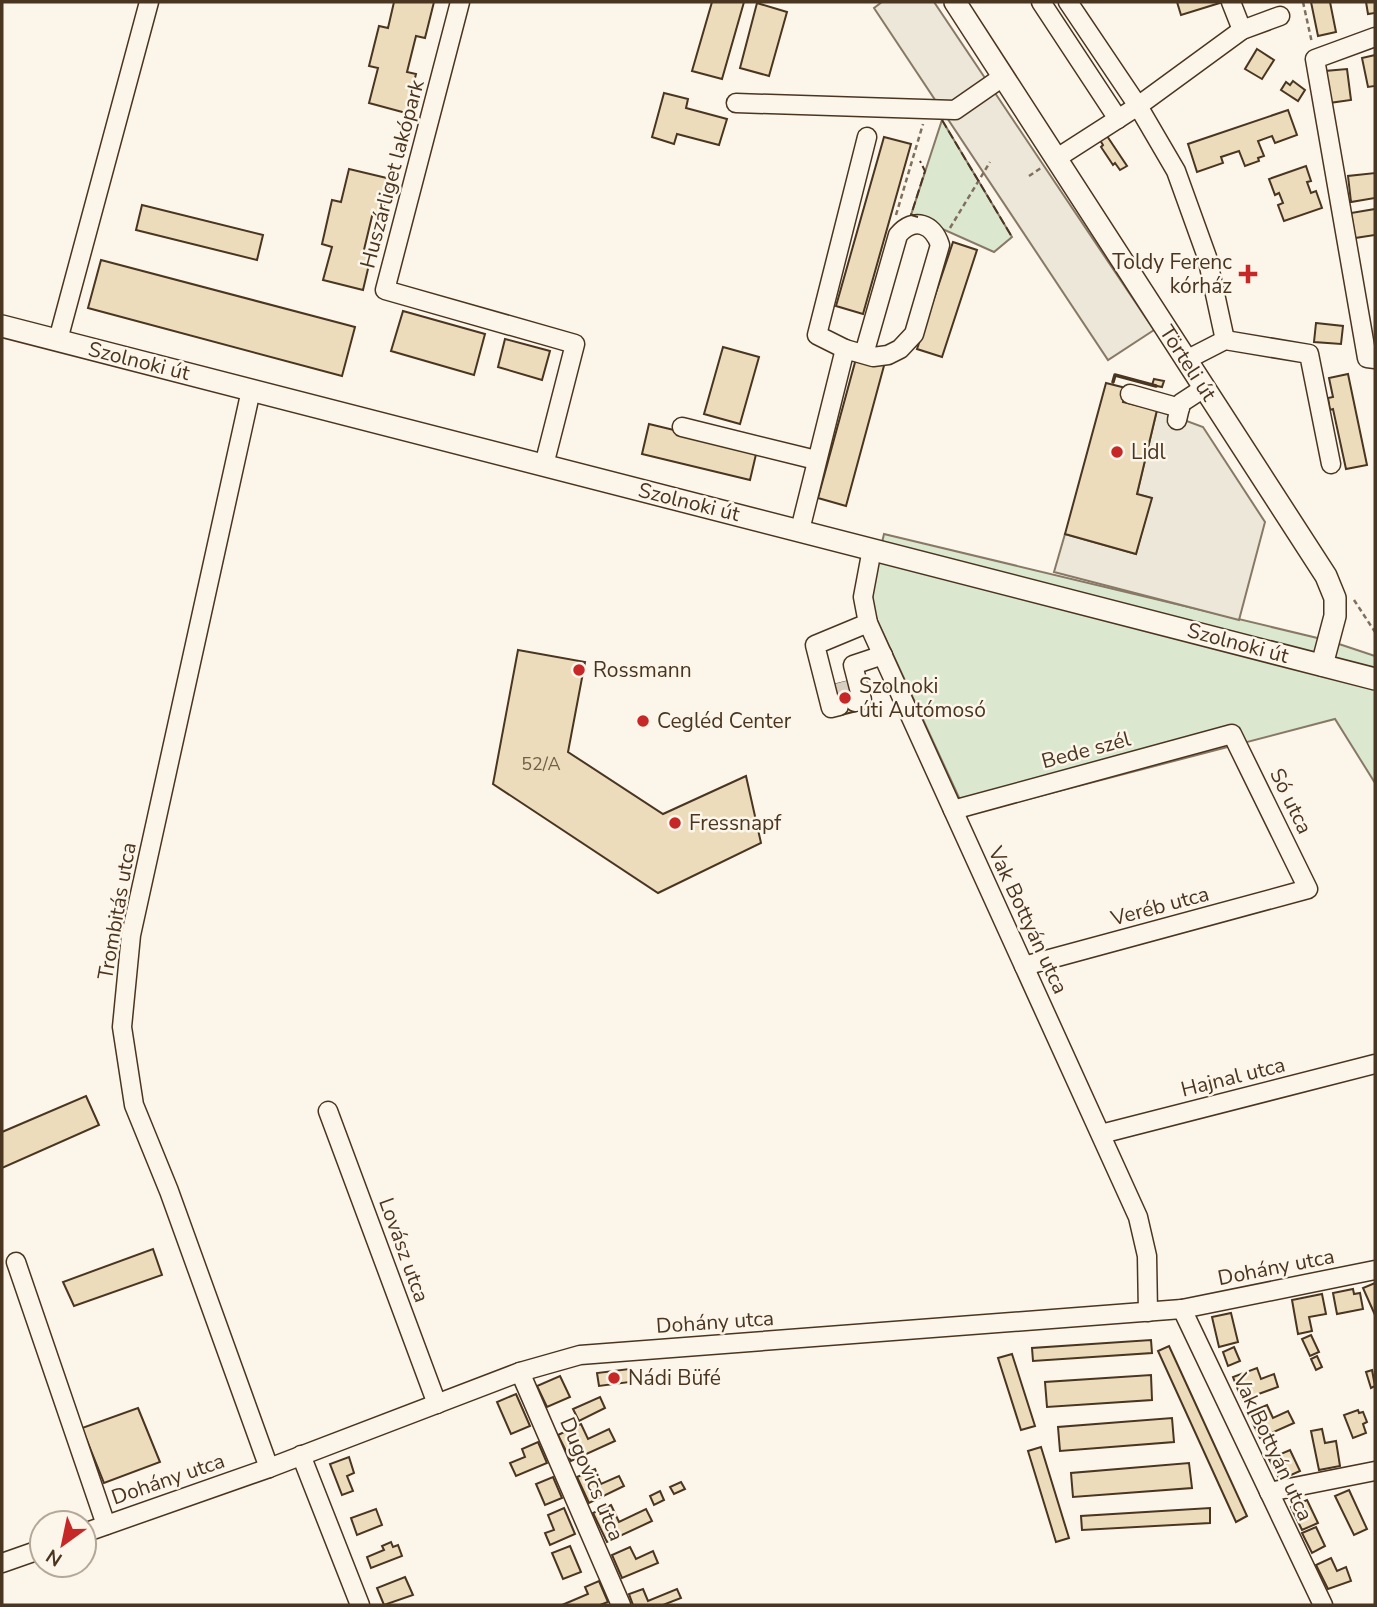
<svg xmlns="http://www.w3.org/2000/svg" width="1377" height="1607" font-family="'Nunito Sans',sans-serif">
  <rect width="100%" height="100%" fill="#fbf6e9"/>
  <g fill="#dce7d0" stroke="#887966" stroke-width="2">
    <polygon points="942,120 1012,237 994,252 911,215"/>
    <polygon points="884,534 1330,641 1375,656 1375,783 1335,719 967,815 872,609 873,581"/>
  </g>
  <g fill="#ede7d9" stroke="#887966" stroke-width="2">
    <polygon points="882,2 934,2 1154,330 1108,360 874,8"/>
    <polygon points="1157,410 1203,427 1265,522 1239,620 1054,572 1065,534 1136,554 1151,498 1137,494"/>
  </g>
  <g fill="#ecdcbc" stroke="#4a3520" stroke-width="2">
    <polygon points="394,2 434,2 425,38 416,36 407,72 416,74 406,113 369,103 378,68 369,66 379,26 388,28"/>
    <polygon points="712,2 744,2 722,79 692,71"/>
    <polygon points="1177,2 1223,2 1181,15"/>
    <polygon points="1311,2 1330,2 1336,32 1318,36"/>
    <polygon points="1366,2 1375,2 1375,13 1368,14"/>
    <polygon points="757,3 787,12 769,76 740,68"/>
    <polygon points="1257,49 1274,60 1262,79 1245,69"/>
    <polygon points="1375,55 1375,86 1368,87 1362,58"/>
    <polygon points="1347,69 1351,100 1329,103 1325,71"/>
    <polygon points="1293,81 1305,90 1298,101 1281,90 1286,82 1290,85"/>
    <polygon points="664,93 688,99 686,108 727,119 719,145 677,134 674,144 652,137"/>
    <polygon points="1288,110 1297,135 1275,143 1272,136 1258,141 1264,156 1258,158 1259,161 1245,166 1239,151 1221,157 1223,163 1197,172 1188,144"/>
    <polygon points="1107,136 1127,166 1120,170 1115,163 1113,165 1101,147 1103,145 1100,140"/>
    <polygon points="884,137 911,144 863,314 836,306"/>
    <polygon points="1306,166 1311,181 1307,182 1311,193 1316,191 1322,208 1284,221 1278,205 1283,203 1279,193 1275,195 1269,179"/>
    <polygon points="349,169 391,179 382,214 373,212 363,254 371,256 363,290 323,280 332,247 322,244 332,200 341,202"/>
    <polygon points="1375,173 1375,198 1351,202 1348,176"/>
    <polygon points="142,205 263,235 257,260 136,230"/>
    <polygon points="1375,209 1375,235 1355,238 1351,213"/>
    <polygon points="953,242 977,250 942,357 917,349"/>
    <polygon points="101,260 355,327 342,376 88,308"/>
    <polygon points="403,311 485,334 474,375 391,351"/>
    <polygon points="1316,323 1343,326 1341,344 1314,342"/>
    <polygon points="505,339 550,351 542,380 498,367"/>
    <polygon points="723,347 759,357 740,424 704,414"/>
    <polygon points="857,355 885,362 846,506 818,498"/>
    <polygon points="1348,374 1367,465 1346,469 1333,409 1330,410 1328,398 1333,397 1329,378"/>
    <polygon points="1154,379 1164,381 1162,387 1152,385"/>
    <polygon points="1106,383 1126,388 1123,402 1157,410 1137,494 1152,498 1136,554 1065,534"/>
    <polygon points="649,424 757,450 750,480 642,454"/>
    <polygon points="518,650 585,662 568,752 663,814 746,776 761,843 658,893 493,784"/>
    <polygon points="849,681 857,711 841,715 833,685"/>
    <polygon points="86,1096 99,1125 2,1168 2,1132"/>
    <polygon points="153,1249 162,1275 74,1306 63,1282"/>
    <polygon points="1375,1283 1375,1315 1363,1288"/>
    <polygon points="1353,1289 1354,1294 1360,1293 1363,1309 1337,1314 1333,1293"/>
    <polygon points="1322,1294 1326,1314 1309,1317 1312,1331 1298,1334 1292,1300"/>
    <polygon points="1231,1313 1238,1342 1219,1347 1212,1317"/>
    <polygon points="1311,1335 1319,1352 1310,1356 1302,1339"/>
    <polygon points="1151,1340 1152,1353 1033,1361 1032,1348"/>
    <polygon points="1169,1346 1247,1516 1236,1522 1158,1351"/>
    <polygon points="1234,1347 1240,1361 1228,1366 1223,1352"/>
    <polygon points="1012,1354 1035,1426 1021,1430 998,1358"/>
    <polygon points="1317,1356 1322,1367 1316,1370 1311,1359"/>
    <polygon points="1257,1368 1261,1379 1274,1374 1278,1387 1242,1400 1233,1377"/>
    <polygon points="629,1369 630,1382 599,1386 597,1373"/>
    <polygon points="1372,1370 1375,1386 1371,1388 1366,1372"/>
    <polygon points="1151,1375 1152,1400 1047,1407 1045,1382"/>
    <polygon points="560,1376 570,1397 547,1407 537,1386"/>
    <polygon points="516,1394 530,1426 511,1434 497,1402"/>
    <polygon points="600,1397 605,1408 579,1421 573,1409"/>
    <polygon points="1267,1405 1273,1418 1288,1411 1294,1423 1260,1438 1248,1413"/>
    <polygon points="138,1408 160,1462 104,1483 82,1428"/>
    <polygon points="1358,1410 1359,1413 1363,1412 1367,1422 1363,1424 1366,1433 1353,1438 1344,1415"/>
    <polygon points="1172,1418 1174,1442 1060,1451 1058,1427"/>
    <polygon points="581,1424 588,1439 609,1429 615,1441 571,1461 558,1435"/>
    <polygon points="1322,1429 1325,1443 1336,1441 1340,1466 1319,1470 1311,1431"/>
    <polygon points="538,1442 547,1463 516,1476 510,1463 525,1457 522,1449"/>
    <polygon points="1041,1447 1069,1538 1056,1542 1028,1451"/>
    <polygon points="1290,1450 1300,1471 1280,1480 1269,1459"/>
    <polygon points="349,1457 354,1473 347,1476 353,1491 342,1495 330,1464"/>
    <polygon points="1189,1463 1192,1488 1073,1497 1071,1473"/>
    <polygon points="595,1469 601,1484 619,1476 624,1486 589,1503 577,1477"/>
    <polygon points="553,1477 562,1498 545,1505 536,1484"/>
    <polygon points="681,1482 685,1489 674,1494 670,1487"/>
    <polygon points="1349,1490 1367,1529 1354,1535 1335,1496"/>
    <polygon points="660,1491 664,1500 654,1505 650,1496"/>
    <polygon points="1307,1500 1318,1523 1302,1530 1291,1507"/>
    <polygon points="611,1505 619,1522 646,1509 652,1521 607,1542 593,1513"/>
    <polygon points="564,1508 575,1534 550,1545 545,1533 554,1530 548,1515"/>
    <polygon points="1210,1508 1210,1523 1082,1530 1081,1516"/>
    <polygon points="376,1509 382,1525 357,1535 351,1518"/>
    <polygon points="1316,1527 1325,1546 1312,1553 1302,1533"/>
    <polygon points="391,1542 393,1547 398,1545 402,1556 371,1568 367,1557 384,1550 382,1546"/>
    <polygon points="570,1546 581,1572 563,1579 552,1553"/>
    <polygon points="630,1547 636,1559 653,1551 658,1563 622,1578 612,1555"/>
    <polygon points="1331,1558 1337,1571 1346,1567 1351,1581 1328,1589 1316,1565"/>
    <polygon points="405,1577 413,1595 384,1605 377,1588"/>
    <polygon points="599,1581 608,1602 600,1605 562,1605 588,1594 585,1587"/>
    <polygon points="643,1589 648,1601 677,1589 681,1598 663,1605 633,1605 629,1594"/>
  </g>
  <g fill="none" stroke-linecap="round" stroke-linejoin="round">
    <polyline stroke="#d8cfc1" stroke-width="18" stroke-dasharray="18 9" stroke-linecap="butt" points="836,693 851,689"/>
    <g stroke="#4a3520" stroke-width="21">
      <g id="minor">
        <polyline points="460,2 385,290 575,344 544,465"/>
        <polyline points="1041,2 1118,119"/>
        <polyline points="1068,2 1138,106 1176,171 1207,257 1225,340"/>
        <polyline points="1231,2 1242,30"/>
        <polyline points="1375,37 1315,59 1367,358 1375,359"/>
        <polyline points="736,103 955,110 1004,76"/>
        <polyline points="1057,158 1138,106 1242,30 1280,16"/>
        <polyline points="58,340 149,2"/>
        <polyline points="845,349 817,335 867,137"/>
        <polyline points="1186,360 1225,340 1309,354 1331,464"/>
        <polyline points="251,390 131,935 122,1027 134,1105 169,1191 269,1468"/>
        <polyline points="1130,394 1180,408"/>
        <polyline points="1177,420 1181,403 1204,388"/>
        <polyline points="682,427 816,460"/>
        <path d="M800,530L845,349L873,357L888,355L900,349L914,334L940,245C933,224 914,216 898,235L864,354"/>
        <polyline points="872,549 863,597 868,623 1138,1217 1147,1256 1148,1312"/>
        <polyline points="855,702 862,700 853,665 883,655"/>
        <polyline points="839,706 831,708 815,645 868,623"/>
        <polyline points="953,810 1232,734 1308,889 1024,966"/>
        <polyline points="328,1111 437,1404"/>
        <polyline points="1101,1134 1375,1064"/>
        <polyline points="16,1262 106,1525"/>
        <polyline points="1182,1309 1323,1605"/>
        <polyline points="520,1372 621,1605"/>
        <polyline points="301,1455 360,1605"/>
        <polyline points="1269,1492 1375,1471"/>
        <polyline points="84,1533 269,1468 520,1372 580,1355 1182,1309 1375,1270"/>
        <polyline points="2,1563 42,1549"/>
      </g>
    </g>
    <g stroke="#4a3520" stroke-width="24">
      <g id="major">
        <polyline points="955,2 1326,576 1335,598 1335,616 1322,665"/>
        <polyline points="2,326 1375,679"/>
      </g>
    </g>
    <g stroke="#7f6f5c" stroke-width="2.5" stroke-dasharray="5 3.5" stroke-linecap="butt">
      <polyline points="1303,2 1312,43"/>
      <polyline points="1029,176 1041,168"/>
      <polyline points="896,215 923,124"/>
      <polyline points="950,228 990,162"/>
      <polyline points="1354,600 1375,632"/>
    </g>
    <use href="#minor" stroke="#fbf6e9" stroke-width="18"/>
    <use href="#major" stroke="#fbf6e9" stroke-width="21"/>
    <g stroke="#4a3520" stroke-width="2" stroke-dasharray="9 3.5" stroke-linecap="butt">
      <polyline points="942,120 1012,237"/>
      <polyline points="918,217 911,215 925,171 920,161"/>
    </g>
    <polyline stroke="#4a3520" stroke-width="3.5" points="1113,382 1115,375 1156,386"/>
  </g>
  <g fill="#c62828" stroke="#fbf6e9" stroke-width="2.5">
    <path d="M1244.5 263.5h7v7h7v7h-7v7h-7v-7h-7v-7h7z"/>
    <circle cx="1117" cy="452" r="7"/>
    <circle cx="579" cy="670" r="7"/>
    <circle cx="845" cy="698" r="7"/>
    <circle cx="643" cy="721" r="7"/>
    <circle cx="675" cy="823" r="7"/>
    <circle cx="614" cy="1378" r="7"/>
  </g>
  <g text-anchor="middle" dominant-baseline="central" stroke-width="5" stroke-linejoin="round" paint-order="stroke">
    <g font-size="18" fill="#725f47">
      <text x="541" y="764">52/A</text>
    </g>
    <g font-size="21" fill="#4a3520" stroke="#fbf6e9">
      <text transform="translate(392 174) rotate(-75)">Huszárliget lakópark</text>
      <text transform="translate(139 361) rotate(14)">Szolnoki út</text>
      <text transform="translate(1188 363) rotate(57)">Törteli út</text>
      <text transform="translate(689 502) rotate(14)">Szolnoki út</text>
      <text transform="translate(1238 643) rotate(15)">Szolnoki út</text>
      <text transform="translate(1086 750) rotate(-15)">Bede szél</text>
      <text transform="translate(1291 801) rotate(64)">Só utca</text>
      <text transform="translate(1160 906) rotate(-15)">Veréb utca</text>
      <text transform="translate(117 911) rotate(-80)">Trombitás utca</text>
      <text transform="translate(1028 920) rotate(65)">Vak Bottyán utca</text>
      <text transform="translate(1233 1077) rotate(-14)">Hajnal utca</text>
      <text transform="translate(404 1250) rotate(70)">Lovász utca</text>
      <text transform="translate(1276 1267) rotate(-11)">Dohány utca</text>
      <text transform="translate(715 1322) rotate(-4)">Dohány utca</text>
      <text transform="translate(1273 1447) rotate(65)">Vak Bottyán utca</text>
      <text transform="translate(168 1479) rotate(-19)">Dohány utca</text>
      <text transform="translate(592 1479) rotate(67)">Dugovics utca</text>
    </g>
    <g font-size="21" fill="#4a3520" stroke="#fbf6e9" text-anchor="start">
      <text x="1232" y="262" text-anchor="end">Toldy Ferenc<tspan x="1232" dy="24">kórház</tspan></text>
      <text x="1131" y="452">Lidl</text>
      <text x="593" y="670">Rossmann</text>
      <text x="859" y="686">Szolnoki<tspan x="859" dy="24">úti Autómosó</tspan></text>
      <text x="657" y="721">Cegléd Center</text>
      <text x="689" y="823">Fressnapf</text>
      <text x="628" y="1378">Nádi Büfé</text>
    </g>
  </g>
  <rect width="1377" height="1607" fill="none" stroke="#4a3520" stroke-width="7"/>
  <g transform="translate(63 1544) rotate(213)"><circle r="33" fill="#fbf6e9" stroke="#b4a999" stroke-width="2"/>
  <path d="M0-5L12 26L0 18L-12 26Z" fill="#c62828"/>
  <text y="-10" font-size="19" font-weight="bold" text-anchor="middle" fill="#4a3520">N</text>
  </g>
</svg>
